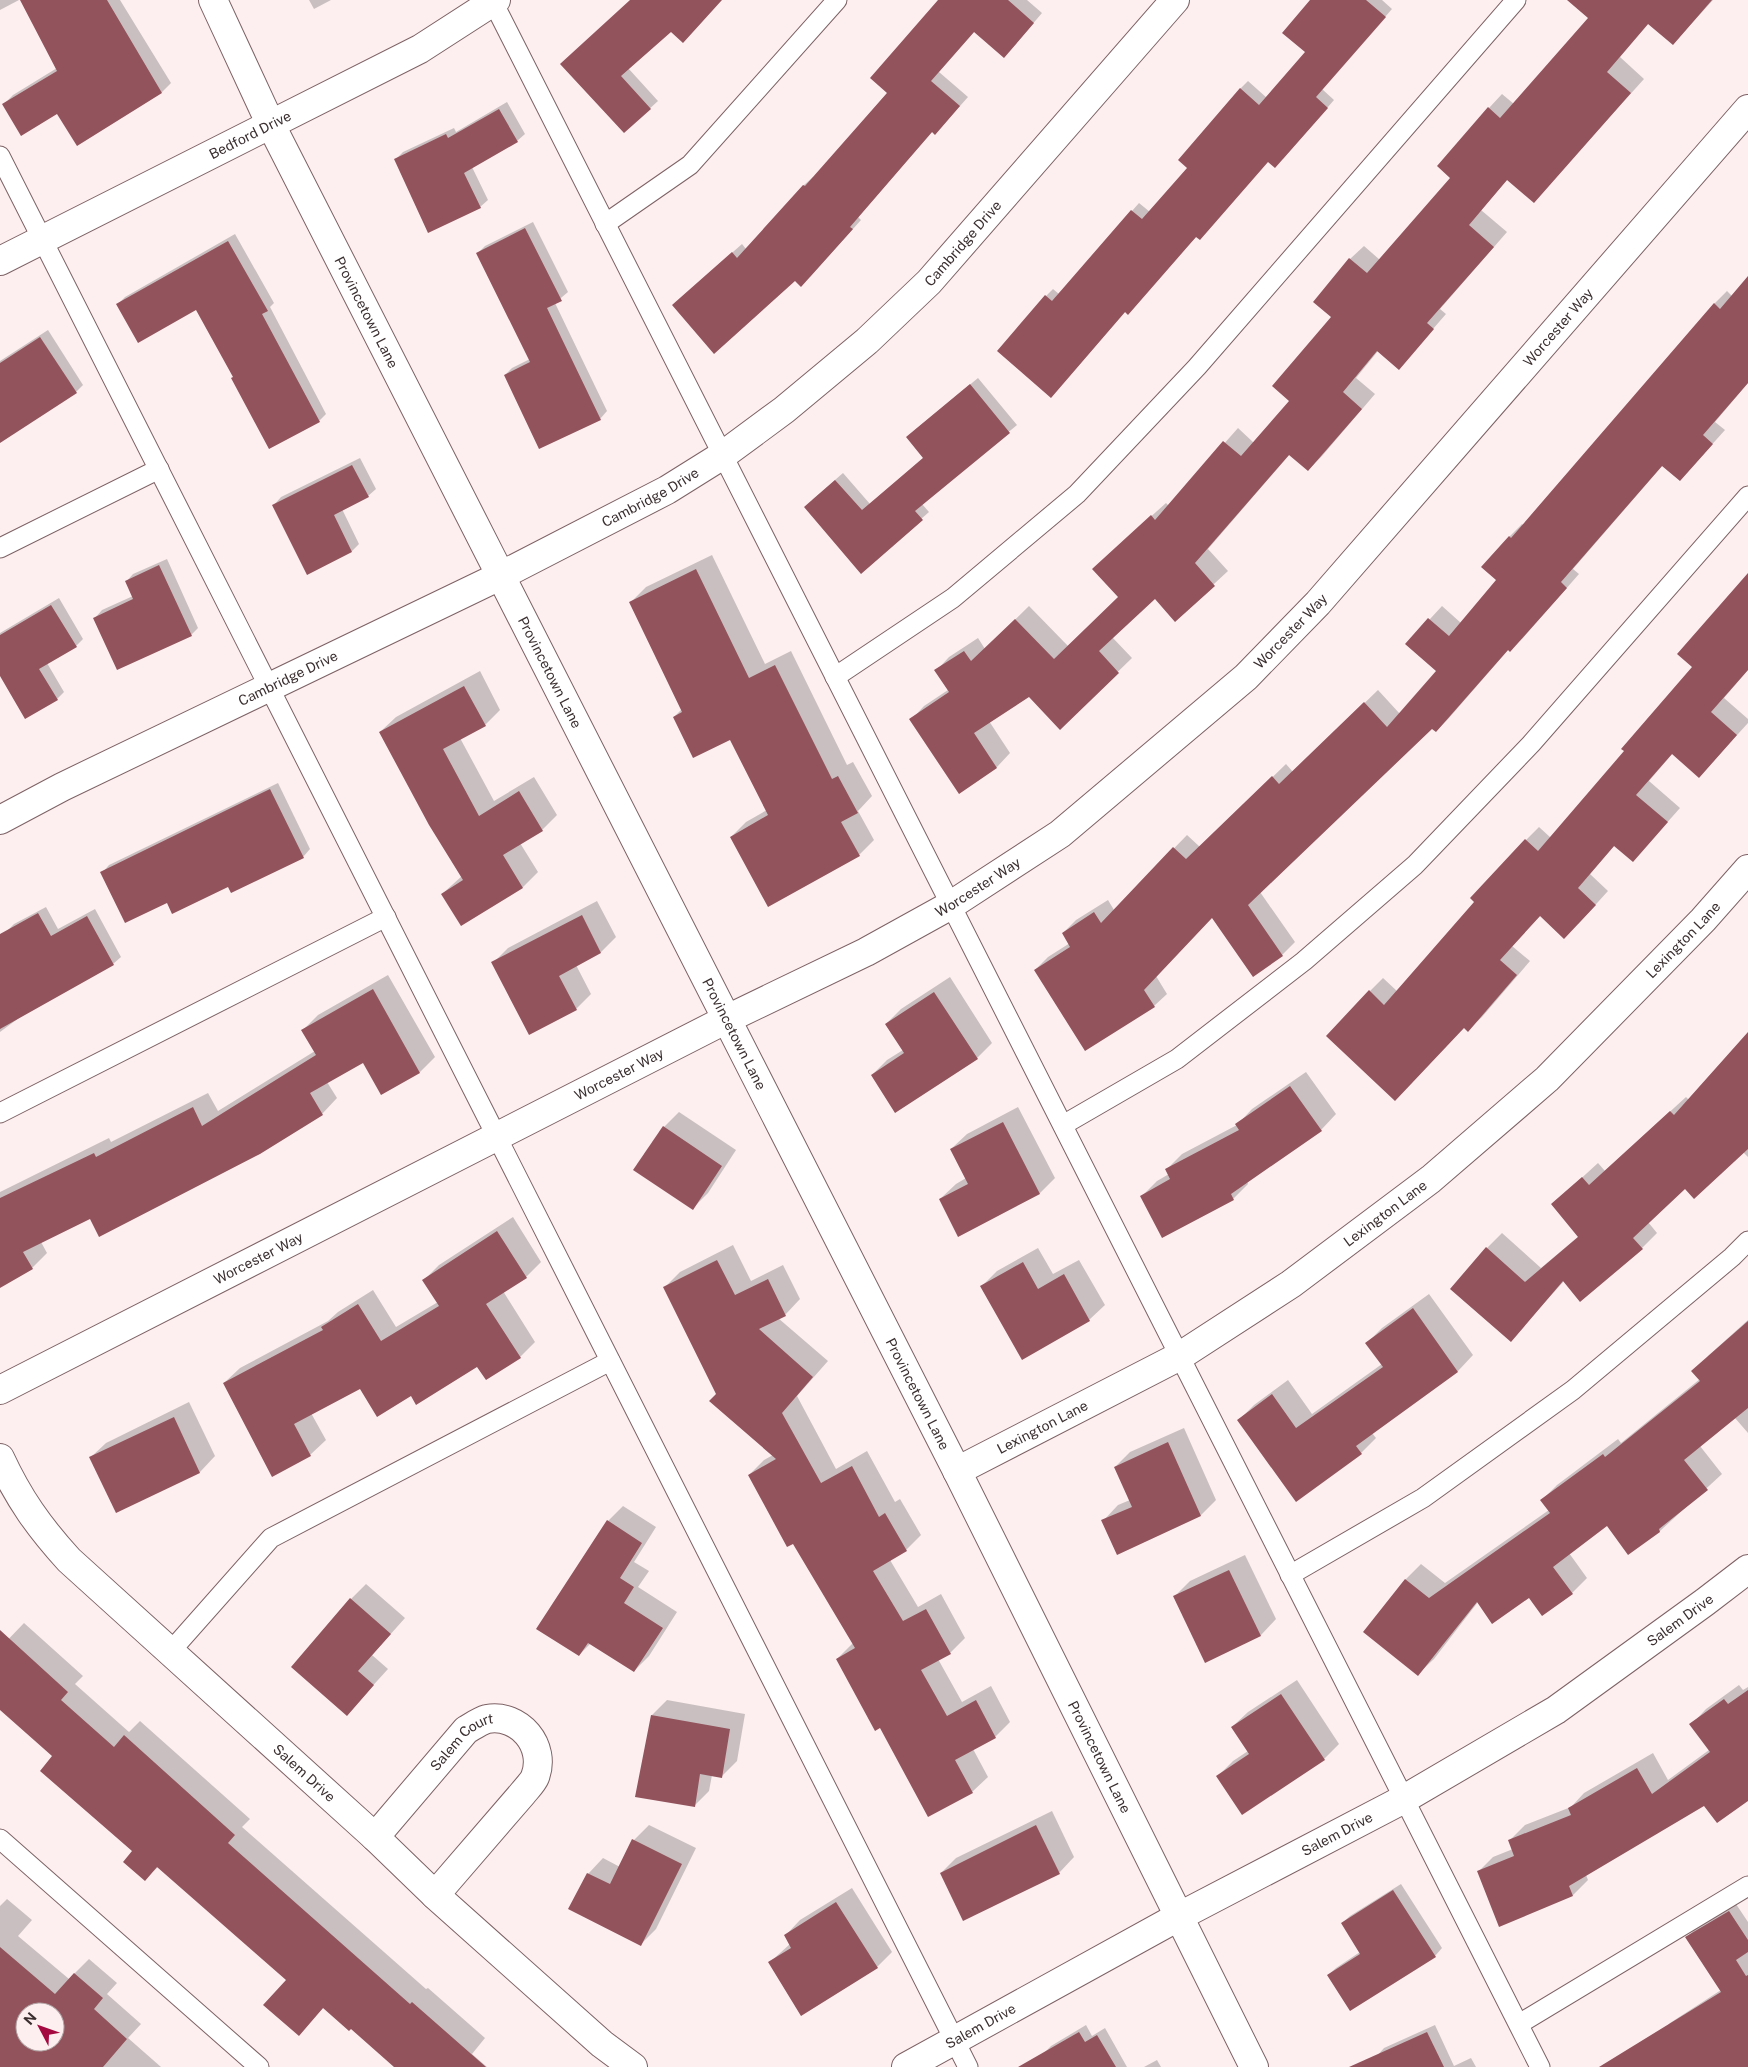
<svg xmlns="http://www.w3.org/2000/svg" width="1748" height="2067" font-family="'Public Sans',sans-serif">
  <rect width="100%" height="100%" fill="#fdeff0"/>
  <g fill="#0003" fill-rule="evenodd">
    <polygon points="0,0 19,0 0,10"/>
    <polygon points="22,0 120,0 171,83 162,92 77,144 58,112 4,104 13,95 57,68"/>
    <polygon points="309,0 331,0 314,9"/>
    <polygon points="631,0 721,0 671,30 628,68 658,101 624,132 562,64"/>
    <polygon points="939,0 1027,0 1042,13 1013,47 975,31 939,72 968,97 944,124 933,131 858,217 861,220 810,277 682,297 742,244 746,249 804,185 813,177 814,178 888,92"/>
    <polygon points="1312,0 1382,0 1392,9 1322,89 1334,100 1283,159 1269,160 1126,311 1058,389 1046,296 1053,289 1059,294 1139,203 1150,212 1189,167 1240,89 1248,81 1267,98 1307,52"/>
    <polygon points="1588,0 1713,0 1673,44 1649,23 1620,57 1644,79 1534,201 1508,179 1481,210 1507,232 1440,309 1446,314 1399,368 1378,351 1356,378 1375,394 1322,456 1308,470 1290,454 1208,549 1228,571 1175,620 1155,597 1112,637 1132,658 1060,728 1029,696 989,721 1010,753 997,767 959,792 911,720 924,706 948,690 936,671 949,657 978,638 985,649 1029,606 1068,646 1120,597 1108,555 1166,503 1169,506 1238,428 1254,443 1291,401 1333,317 1350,259 1364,246 1380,260 1452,177 1489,108 1502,94 1514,104 1589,18"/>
    <polygon points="507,102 525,134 517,141 472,167 488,200 480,207 396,159 403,152 454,128 456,132"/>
    <polygon points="533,222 568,292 555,303 607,411 600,419 505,375 512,368 530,359 477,254 485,246"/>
    <polygon points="235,234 274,303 270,307 326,414 319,421 196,308 118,304 125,297"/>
    <polygon points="1748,278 1748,383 1715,422 1725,430 1680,480 1663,465 1573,569 1579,574 1523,638 1510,650 1509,649 1449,718 1436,731 1432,727 1260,892 1295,942 1282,955 1254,975 1212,917 1156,976 1167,994 1154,1006 1035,970 1048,957 1070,943 1063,933 1076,920 1108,900 1114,910 1187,835 1200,847 1286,764 1293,772 1378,690 1400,714 1437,671 1407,644 1442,606 1461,623 1498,580 1509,537 1522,524 1523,525 1714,304 1727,291 1732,296"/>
    <polygon points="48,330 83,385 76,392 0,441 0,361"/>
    <polygon points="978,378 1017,425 922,504 929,512 861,572 812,500 843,473 870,504 924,457 915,430"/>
    <polygon points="360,458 376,489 368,496 342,509 359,544 352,551 308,573 274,505 281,497"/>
    <polygon points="712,555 765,664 791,651 847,765 853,762 872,796 858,811 874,840 859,855 731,837 746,822 767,810 730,738 674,717 682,709 631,602 646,587"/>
    <polygon points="167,559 198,628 191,635 95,618 102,610 133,596 126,582 133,574"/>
    <polygon points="1748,576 1748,670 1724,698 1748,719 1748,723 1699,777 1673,753 1649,781 1680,808 1633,861 1615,845 1590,874 1608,891 1578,924 1541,915 1512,946 1530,961 1482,1017 1468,1030 1464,1026 1408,1086 1370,991 1383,978 1398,992 1476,902 1526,840 1539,827 1551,838 1626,751 1694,667"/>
    <polygon points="59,598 83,639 76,646 47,663 64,692 57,699 0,673 0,633"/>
    <polygon points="480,671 500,710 485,725 460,738 494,801 534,777 557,815 542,830 520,843 538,872 523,887 461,924 442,894 462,876 380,732 396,717"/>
    <polygon points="278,783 310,849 303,857 229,885 167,901 102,873 109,865"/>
    <polygon points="597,901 616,937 601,952 576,965 591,994 576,1009 493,963 508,948"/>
    <polygon points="46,907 58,929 95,909 121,957 113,964 27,1012 0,1032 0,974 6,932 14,924"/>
    <polygon points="388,975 435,1057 420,1072 382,1094 363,1061 327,1082 337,1098 322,1114 259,1153 91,1217 41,1242 47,1253 32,1268 0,1274 0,1192 109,1138 111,1142 208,1093 218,1111 315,1051 303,1030 318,1015"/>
    <polygon points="950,977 992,1043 977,1058 872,1075 887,1060 903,1050 886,1024 901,1009"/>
    <polygon points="1748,1034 1748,1157 1743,1152 1685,1187 1648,1222 1657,1233 1642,1248 1564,1281 1511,1340 1487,1248 1502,1233 1541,1268 1579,1236 1552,1205 1598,1163 1605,1171 1686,1097 1689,1100"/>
    <polygon points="1306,1072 1336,1114 1321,1130 1247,1181 1248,1184 1233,1199 1142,1196 1157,1181 1169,1174 1167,1169 1182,1154 1237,1125 1252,1109"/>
    <polygon points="1018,1107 1055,1178 1040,1193 959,1235 940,1199 956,1184 966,1178 951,1149 967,1134"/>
    <polygon points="679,1112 736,1150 708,1193 693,1208 664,1127"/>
    <polygon points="513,1217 541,1262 526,1277 503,1291 535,1342 520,1357 478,1365 411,1394 360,1388 311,1413 326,1440 310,1455 224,1383 240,1368 328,1321 338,1312 373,1290 396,1327 438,1302 424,1280 439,1265"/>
    <polygon points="733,1245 751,1281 783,1265 800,1299 785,1315 778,1318 828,1361 797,1396 836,1469 867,1451 895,1502 900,1499 921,1535 906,1550 890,1560 918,1607 941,1594 965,1638 950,1653 938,1659 962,1702 991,1686 1010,1722 995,1737 973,1749 988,1777 972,1792 881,1726 837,1659 853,1643 794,1542 749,1475 764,1460 773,1455 717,1394 665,1287 680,1272"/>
    <polygon points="1038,1248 1053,1274 1079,1260 1105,1305 1089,1320 982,1286 997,1271"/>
    <polygon points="1429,1294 1473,1355 1458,1371 1372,1433 1376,1438 1361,1453 1239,1420 1254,1405 1288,1380 1312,1414 1382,1364 1367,1343 1382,1328"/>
    <polygon points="1748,1320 1748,1433 1735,1418 1700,1446 1722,1474 1660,1531 1629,1553 1608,1524 1569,1553 1587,1578 1572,1593 1478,1602 1434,1659 1418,1674 1364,1632 1406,1579 1421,1564 1445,1583 1549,1510 1542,1500 1557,1485 1618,1439 1621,1443 1700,1379 1708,1356"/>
    <polygon points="189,1402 215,1456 200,1472 128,1506 90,1458 106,1443"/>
    <polygon points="1184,1428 1216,1500 1201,1515 1117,1553 1103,1521 1118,1505 1130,1500 1115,1467 1130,1452"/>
    <polygon points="623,1506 656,1527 634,1562 649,1571 638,1587 677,1612 649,1656 634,1671 591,1643 579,1655 608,1521"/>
    <polygon points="1245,1555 1276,1619 1261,1635 1205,1661 1174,1597 1190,1581"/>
    <polygon points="366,1584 405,1618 372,1655 388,1669 347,1714 351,1599"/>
    <polygon points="24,1623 83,1676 75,1684 129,1732 140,1721 250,1819 242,1827 426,1989 428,1988 485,2038 472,2054 487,2067 396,2067 351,2027 324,2007 299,2034 287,1979 158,1867 145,1879 134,1851 54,1756 0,1708 0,1648"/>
    <polygon points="1297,1680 1339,1744 1324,1759 1218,1776 1233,1761 1248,1751 1232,1727 1248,1712"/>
    <polygon points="1739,1685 1743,1690 1748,1687 1748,1799 1705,1804 1586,1875 1588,1880 1573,1895 1478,1872 1493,1857 1513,1849 1510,1840 1525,1825 1571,1807 1584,1793 1653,1753 1668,1780 1709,1750 1691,1725 1706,1709"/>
    <polygon points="667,1700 745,1714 737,1761 721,1777 712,1775 709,1791 694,1806 652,1715"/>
    <polygon points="1052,1811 1074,1857 1059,1873 941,1873 956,1858"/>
    <polygon points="649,1825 696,1848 656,1929 641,1944 588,1874 603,1858 620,1867 634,1840"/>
    <polygon points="1401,1884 1442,1948 1435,1956 1328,1975 1336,1968 1360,1952 1342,1923 1350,1916"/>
    <polygon points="852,1888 892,1952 877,1967 769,1963 790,1944 785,1936 800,1920"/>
    <path d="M7,1899L32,1920L18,1936L69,1979L89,1959L117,1983L107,1994L141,2024L128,2038L161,2067H33L0,2034V1906ZM25,2012H55V2042H25Z"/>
    <polygon points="1736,1904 1748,1922 1748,2067 1659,2067 1663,2031 1670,2023 1721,1990 1687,1937 1694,1930"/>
    <polygon points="1086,2025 1092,2036 1105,2028 1127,2067 1052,2067 1044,2053 1051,2046"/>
    <polygon points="1435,2025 1454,2066 1471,2058 1476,2067 1382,2067 1377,2056 1384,2048"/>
    <polygon points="1157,2060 1161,2067 1144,2067"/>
  </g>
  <g fill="#92535c" fill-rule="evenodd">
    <polygon points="20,0 107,0 162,93 77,146 57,114 21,136 2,104 57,71"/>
    <polygon points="630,0 722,0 683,43 671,32 621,76 651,109 624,133 560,64"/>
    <polygon points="938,0 1008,0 1034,23 1004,58 974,32 931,81 960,106 935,135 932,132 850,227 853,229 801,287 795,281 714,354 672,305 732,252 737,258 803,185 805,186 887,93 870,78"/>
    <polygon points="1310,0 1366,0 1386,17 1316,97 1328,108 1275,168 1268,162 1200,240 1196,237 1128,315 1125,312 1051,398 997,351 1045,295 1052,301 1131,210 1142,219 1187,168 1178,160 1240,88 1259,105 1305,52 1282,33"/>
    <polygon points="1567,0 1712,0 1673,45 1648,24 1607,72 1631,93 1534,203 1507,180 1469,225 1494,247 1427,323 1434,329 1399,370 1377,351 1343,392 1362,409 1308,471 1289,455 1195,563 1215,586 1175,622 1155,599 1099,651 1119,673 1060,730 1029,697 974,733 997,768 959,794 909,719 949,692 934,670 964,651 971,661 1015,619 1054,659 1118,597 1092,569 1151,515 1155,520 1223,441 1241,456 1289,401 1272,386 1331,317 1313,302 1349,258 1367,273 1450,178 1437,166 1488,107 1500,118 1588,18"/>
    <polygon points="499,109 518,142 464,173 481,208 428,233 394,159 446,134 448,138"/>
    <polygon points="525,228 562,301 547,308 601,420 539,449 504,375 530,362 476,253"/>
    <polygon points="228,241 268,311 262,314 320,422 269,449 231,378 233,377 196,310 138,343 116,304"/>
    <polygon points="1748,276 1748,383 1703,435 1713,444 1680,481 1662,466 1561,582 1567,588 1510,652 1508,650 1436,732 1432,729 1248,905 1283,956 1253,977 1212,918 1144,990 1155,1007 1085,1051 1034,970 1070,947 1062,933 1094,912 1101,923 1173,847 1186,859 1272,776 1279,784 1364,702 1387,727 1436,671 1405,644 1428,618 1449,636 1496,580 1481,567 1509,536 1511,538 1714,303 1720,309"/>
    <polygon points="40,337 77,393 0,443 0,363"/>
    <polygon points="970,384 1010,433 915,511 923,520 861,574 804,507 835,480 862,510 923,458 906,437"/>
    <polygon points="352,465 369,497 334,515 352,552 307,575 272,505"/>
    <polygon points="159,565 192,636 117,670 93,618 133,599 125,581"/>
    <polygon points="696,569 749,678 775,665 832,779 838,776 858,813 841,822 860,856 768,907 730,837 768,815 730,740 693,758 673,717 682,712 629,602"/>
    <polygon points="1748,573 1748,670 1711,712 1737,735 1699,778 1672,754 1636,795 1668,822 1633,862 1614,846 1578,888 1596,905 1564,939 1540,916 1500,960 1517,975 1468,1032 1464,1028 1395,1101 1326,1036 1369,990 1384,1005 1474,902 1470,898 1525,839 1538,851 1624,751 1621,749 1692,667 1677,654"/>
    <polygon points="51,605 77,647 39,669 58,700 25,719 0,676 0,635"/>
    <polygon points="464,686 486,726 443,749 479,816 519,791 543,831 503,855 523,888 461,926 441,894 463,880 429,825 379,732"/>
    <polygon points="270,789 304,858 231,893 228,887 172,914 167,903 125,923 100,872"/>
    <polygon points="38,913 51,936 87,916 114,965 0,1029 0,934"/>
    <polygon points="582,915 601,953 559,976 577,1010 529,1035 491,962"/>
    <polygon points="373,989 420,1073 381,1095 363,1063 310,1093 323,1115 260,1154 99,1237 90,1219 23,1252 33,1269 0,1288 0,1198 94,1153 96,1157 193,1107 202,1126 316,1055 301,1030"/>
    <polygon points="934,992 978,1059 895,1113 871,1075 904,1053 885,1024"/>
    <polygon points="1748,1032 1748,1149 1694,1199 1685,1189 1633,1238 1643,1249 1580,1302 1563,1281 1511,1342 1450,1289 1486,1247 1525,1282 1578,1237 1551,1204 1582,1177 1589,1185 1670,1111 1674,1115"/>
    <polygon points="1290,1086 1322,1131 1231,1194 1234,1200 1162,1238 1140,1196 1170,1179 1165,1169 1239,1130 1235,1124"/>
    <polygon points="1003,1122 1040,1194 958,1237 939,1199 968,1184 950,1149"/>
    <polygon points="663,1126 722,1166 693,1210 633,1170"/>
    <polygon points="497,1231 527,1278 486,1304 521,1358 486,1380 477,1367 416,1405 411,1396 377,1417 360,1389 294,1424 311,1456 272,1477 223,1383 323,1330 321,1327 358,1304 381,1341 439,1306 422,1280"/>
    <polygon points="717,1260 735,1295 768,1279 786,1316 759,1329 813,1377 782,1413 821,1483 852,1466 879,1517 885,1513 907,1551 873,1571 903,1621 926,1609 951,1654 921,1670 947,1716 976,1700 996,1738 955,1760 973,1793 928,1817 880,1728 875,1731 836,1659 855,1648 793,1544 787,1547 748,1475 776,1459 709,1401 716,1394 663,1287"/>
    <polygon points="1023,1262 1038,1289 1064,1274 1090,1321 1022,1360 980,1286"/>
    <polygon points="1413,1308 1458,1372 1356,1446 1362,1454 1296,1502 1237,1420 1272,1394 1296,1428 1383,1367 1365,1343"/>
    <polygon points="1748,1321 1748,1408 1684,1460 1708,1490 1659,1529 1660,1532 1628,1555 1607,1526 1553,1567 1573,1594 1542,1616 1529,1598 1492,1624 1477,1602 1418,1676 1363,1632 1405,1579 1429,1598 1550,1513 1540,1500 1603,1454 1605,1457 1700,1381 1691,1371"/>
    <polygon points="174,1417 200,1473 116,1513 89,1457"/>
    <polygon points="1168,1442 1201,1516 1117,1555 1101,1520 1132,1507 1114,1467"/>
    <polygon points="607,1520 642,1543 620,1578 634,1587 624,1603 663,1628 634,1672 588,1643 579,1656 536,1629"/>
    <polygon points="1229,1570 1261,1636 1205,1663 1173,1596"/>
    <polygon points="350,1598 391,1634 358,1671 374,1685 347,1716 291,1667"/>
    <polygon points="0,1630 68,1692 61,1700 114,1747 124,1735 235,1835 228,1843 410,2004 412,2002 486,2067 394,2067 351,2029 349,2031 323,2008 299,2036 263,2005 286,1980 157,1867 145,1881 123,1862 132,1851 40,1771 52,1756 0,1710"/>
    <polygon points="1748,1690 1748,1801 1717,1823 1704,1806 1569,1886 1573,1896 1499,1927 1477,1871 1514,1856 1508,1840 1571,1815 1568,1808 1637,1768 1652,1794 1710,1752 1689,1724 1724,1699 1728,1704"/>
    <polygon points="1281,1694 1325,1760 1242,1815 1216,1776 1249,1754 1231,1727"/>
    <polygon points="651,1715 730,1729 722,1778 700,1774 695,1807 635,1797"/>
    <polygon points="1036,1825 1060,1874 963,1921 940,1873"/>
    <polygon points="632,1839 682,1864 641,1946 568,1909 587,1873 610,1884"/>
    <polygon points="1393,1890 1436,1957 1350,2011 1327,1975 1360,1954 1341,1923"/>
    <polygon points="836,1902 878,1968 801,2016 768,1962 791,1948 784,1935"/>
    <polygon points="1729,1911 1748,1940 1748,1952 1736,1960 1746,1976 1748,1975 1748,2067 1599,2067 1721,1992 1685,1937"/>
    <path d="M0,1947L55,1994L74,1973L103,1998L94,2009L127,2039L103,2067H0ZM25,2012H55V2042H25Z"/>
    <polygon points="1079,2032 1085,2042 1097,2035 1116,2067 1018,2067"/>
    <polygon points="1427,2032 1444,2067 1349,2067"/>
  </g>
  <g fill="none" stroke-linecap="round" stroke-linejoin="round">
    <g stroke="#7e6265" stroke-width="21">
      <g id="lane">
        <polyline points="492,0 1540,2067"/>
        <polyline points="0,156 968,2067"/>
        <polyline points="605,224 690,165 837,0"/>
        <polyline points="0,548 159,469"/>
        <polyline points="835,677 953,598 1077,494 1197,367 1516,0"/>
        <polyline points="0,1113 386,917"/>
        <polyline points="1063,1125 1177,1059 1304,961 1415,865 1531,744 1748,496"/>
        <polyline points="1290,1575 1423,1498 1573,1390 1732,1257 1748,1241"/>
        <polyline points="170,1652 271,1538 610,1361"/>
        <polyline points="0,1839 259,2067"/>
        <polyline points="1519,2024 1748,1886"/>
      </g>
    </g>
    <g stroke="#7e6265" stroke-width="30">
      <g id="street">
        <path id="s1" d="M213,0L270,123L957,1471L1254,2067"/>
        <path id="s2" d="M0,261L420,49L496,0"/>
        <path id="s3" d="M0,820L62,787L500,576L667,490L723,455L784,410L867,341L929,282L1175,0"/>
        <path id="s4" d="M0,1390L725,1020L866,952L951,905L1060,834L1246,677L1318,603L1748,109"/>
        <path id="s5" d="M0,1458C19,1499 39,1527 69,1560L375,1837L435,1895L602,2044L633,2067"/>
        <path id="s6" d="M957,1471L1180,1356L1291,1284L1431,1179L1547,1079L1703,920L1748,869"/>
        <path id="s7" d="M375,1837L466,1730C473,1726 480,1721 487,1719C519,1713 547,1746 535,1777C533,1782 527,1788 523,1793L435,1895"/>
        <path id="s8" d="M906,2067L1178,1917L1404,1799L1556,1710L1705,1602L1748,1569"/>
      </g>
    </g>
    <use href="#lane" stroke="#fff" stroke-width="19"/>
    <use href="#street" stroke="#fff" stroke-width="28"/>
  </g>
  <g text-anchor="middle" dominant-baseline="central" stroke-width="5" stroke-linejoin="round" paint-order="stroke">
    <g font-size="14" fill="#3b2f30" stroke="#fdeff0">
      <text stroke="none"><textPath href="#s2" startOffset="280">Bedford Drive</textPath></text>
      <text stroke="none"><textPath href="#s3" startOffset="1131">Cambridge Drive</textPath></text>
      <text stroke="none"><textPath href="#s1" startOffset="348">Provincetown Lane</textPath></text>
      <text stroke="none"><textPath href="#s4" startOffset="1910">Worcester Way</textPath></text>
      <text stroke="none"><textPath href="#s3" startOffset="726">Cambridge Drive</textPath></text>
      <text stroke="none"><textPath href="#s4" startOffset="1505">Worcester Way</textPath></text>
      <text stroke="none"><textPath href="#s1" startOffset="752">Provincetown Lane</textPath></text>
      <text stroke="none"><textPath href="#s3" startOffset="321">Cambridge Drive</textPath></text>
      <text stroke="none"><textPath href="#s4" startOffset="1100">Worcester Way</textPath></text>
      <text stroke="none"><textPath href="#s6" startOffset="906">Lexington Lane</textPath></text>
      <text stroke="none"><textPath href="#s1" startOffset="1158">Provincetown Lane</textPath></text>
      <text stroke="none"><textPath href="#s4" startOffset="695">Worcester Way</textPath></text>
      <text stroke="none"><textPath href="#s6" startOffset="501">Lexington Lane</textPath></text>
      <text stroke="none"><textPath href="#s4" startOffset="290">Worcester Way</textPath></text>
      <text stroke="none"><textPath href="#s1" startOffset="1562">Provincetown Lane</textPath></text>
      <text stroke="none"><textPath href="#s6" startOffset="96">Lexington Lane</textPath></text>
      <text stroke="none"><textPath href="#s8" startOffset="895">Salem Drive</textPath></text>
      <text stroke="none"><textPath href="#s7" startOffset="130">Salem Court</textPath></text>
      <text stroke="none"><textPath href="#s1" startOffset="1968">Provincetown Lane</textPath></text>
      <text stroke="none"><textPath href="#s5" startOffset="441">Salem Drive</textPath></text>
      <text stroke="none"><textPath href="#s8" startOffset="490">Salem Drive</textPath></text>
      <text stroke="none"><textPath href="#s8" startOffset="85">Salem Drive</textPath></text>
    </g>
  </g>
  <g transform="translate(40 2027) rotate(311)"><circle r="24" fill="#fdeff0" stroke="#afa2a3"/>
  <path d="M0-4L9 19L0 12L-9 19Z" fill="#a40a3f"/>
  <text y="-8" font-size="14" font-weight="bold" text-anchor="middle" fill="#3b2f30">N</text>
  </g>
</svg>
